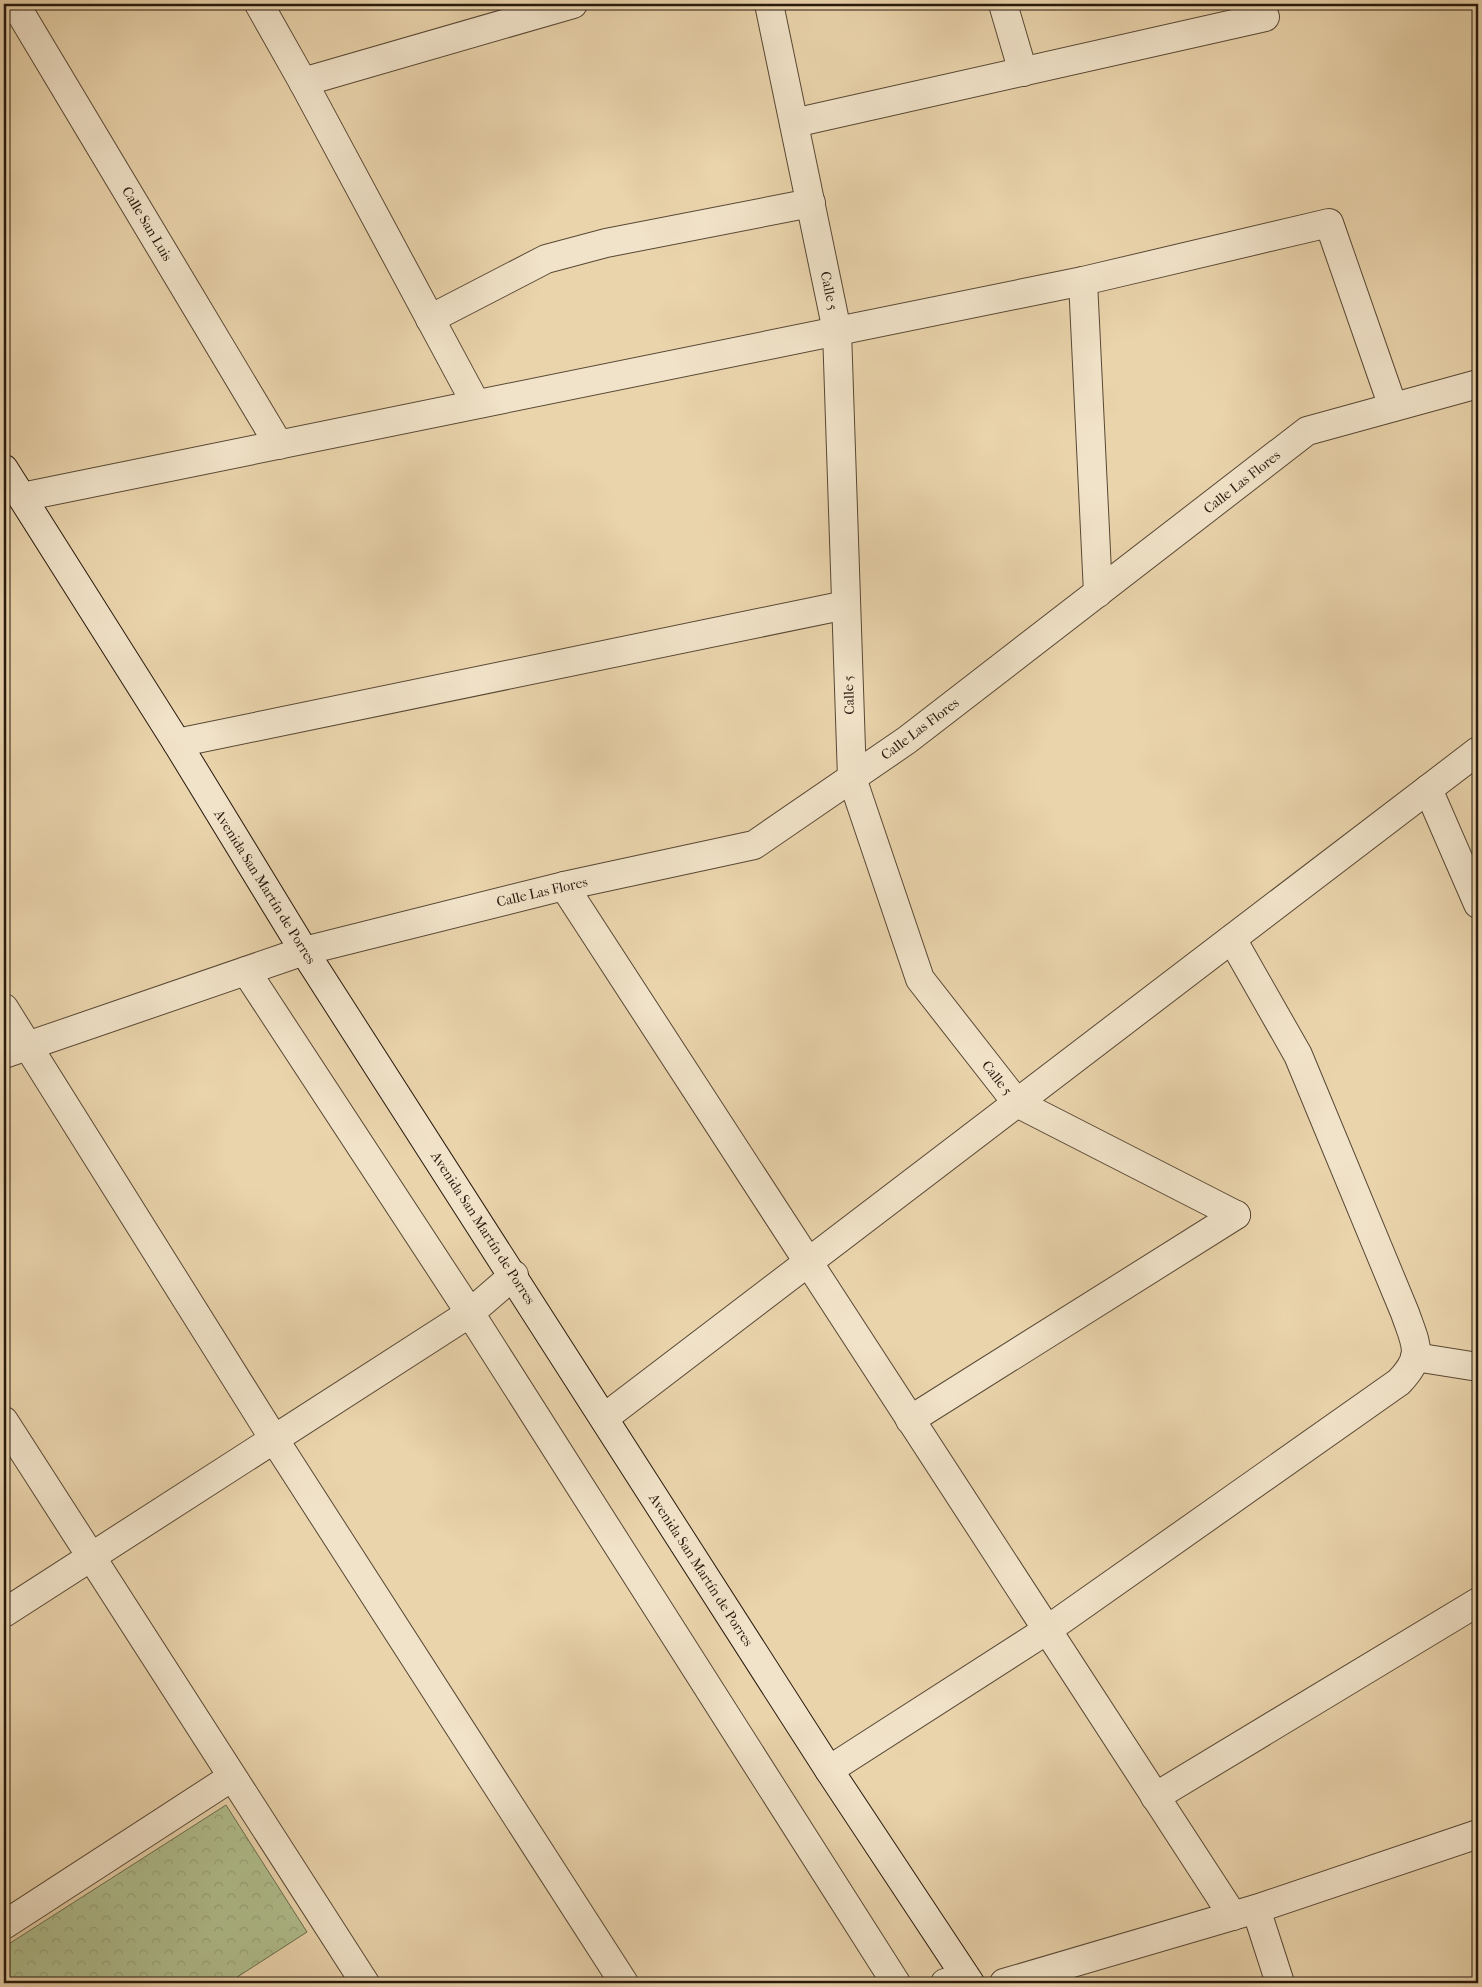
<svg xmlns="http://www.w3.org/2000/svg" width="1482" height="1987" font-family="'IM FELL French Canon',serif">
  <defs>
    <pattern id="forest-crowns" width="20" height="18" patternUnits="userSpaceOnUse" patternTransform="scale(1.25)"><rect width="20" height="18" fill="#b0be8e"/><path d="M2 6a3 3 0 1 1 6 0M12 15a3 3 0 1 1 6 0" fill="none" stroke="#97a379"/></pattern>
  </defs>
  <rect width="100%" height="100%" fill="#ead4ac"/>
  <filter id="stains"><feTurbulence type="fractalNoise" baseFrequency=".004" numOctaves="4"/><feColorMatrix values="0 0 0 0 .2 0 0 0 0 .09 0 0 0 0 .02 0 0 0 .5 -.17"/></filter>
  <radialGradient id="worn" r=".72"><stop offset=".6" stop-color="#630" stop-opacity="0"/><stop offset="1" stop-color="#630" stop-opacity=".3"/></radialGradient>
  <polygon fill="url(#forest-crowns)" stroke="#6c6c4e" points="226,1805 307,1932 228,1983 4,1983 4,1947"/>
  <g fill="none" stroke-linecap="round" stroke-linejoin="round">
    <g stroke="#584835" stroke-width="30">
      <g id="street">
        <polyline points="15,4 279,445"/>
        <polyline points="259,4 303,82 476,404"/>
        <polyline points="769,4 837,331 852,778 920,979 1017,1103 1236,1215"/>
        <polyline points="1003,4 1023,72"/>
        <polyline points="303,82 573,4"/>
        <polyline points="794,123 1265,17"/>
        <polyline points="1083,281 1098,593"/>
        <polyline points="430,319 546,259 606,243 811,203"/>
        <polyline points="22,497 1083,281 1329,223 1393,407"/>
        <polyline points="177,743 846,605"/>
        <polyline points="1428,789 1478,904"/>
        <polyline points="564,886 1233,1916"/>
        <polyline points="246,971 470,1313 896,1983"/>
        <polyline points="4,1008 274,1439 624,1983"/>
        <polyline points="4,1054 304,951 564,886 754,845 907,740 1307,431 1478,384"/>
        <polyline points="1415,1357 1478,1367"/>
        <polyline points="604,1418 1478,751"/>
        <polyline points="910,1420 1236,1215"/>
        <polyline points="4,1421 365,1983"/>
        <polyline points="4,1613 470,1313 514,1275"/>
        <path d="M829,1770L1047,1630L1399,1382C1425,1355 1416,1345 1405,1313L1298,1055L1232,939"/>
        <polyline points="1155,1797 1478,1602"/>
        <polyline points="1256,1909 1280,1983"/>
        <polyline points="4,1925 232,1777"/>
        <polyline points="945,1983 965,1977"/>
        <polyline points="1004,1983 1256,1909 1478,1834"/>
      </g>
    </g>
    <g stroke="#28190d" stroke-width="30">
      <polyline id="secondary" points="4,469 177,743 304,951 829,1770 970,1983"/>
    </g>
    <use href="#street" stroke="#f1e3c9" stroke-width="28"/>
    <use href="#secondary" stroke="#f1e3c9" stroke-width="28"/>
  </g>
  <g text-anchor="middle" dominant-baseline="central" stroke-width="5" stroke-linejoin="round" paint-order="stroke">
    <g font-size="14" fill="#28190d" stroke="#f1e3c9">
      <text transform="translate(147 224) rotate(59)">Calle San Luis</text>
      <text transform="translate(829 291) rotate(78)">Calle 5</text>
      <text transform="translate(1242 482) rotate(-38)">Calle Las Flores</text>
      <text transform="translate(849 695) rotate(-92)">Calle 5</text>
      <text transform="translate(920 729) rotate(-37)">Calle Las Flores</text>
      <text transform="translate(265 887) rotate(58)">Avenida San Martín de Porres</text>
      <text transform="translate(542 892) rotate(-13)">Calle Las Flores</text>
      <text transform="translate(997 1078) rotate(52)">Calle 5</text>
      <text transform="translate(483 1228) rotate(57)">Avenida San Martín de Porres</text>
      <text transform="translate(701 1570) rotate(57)">Avenida San Martín de Porres</text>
    </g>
  </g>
  <rect width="1482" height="1987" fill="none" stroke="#ead4ac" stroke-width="20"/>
  <rect x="5" y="5" width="1472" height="1977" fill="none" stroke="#28190d" stroke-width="2.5"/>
  <rect x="10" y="10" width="1462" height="1967" fill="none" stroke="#28190d"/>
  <rect width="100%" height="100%" filter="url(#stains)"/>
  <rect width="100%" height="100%" fill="url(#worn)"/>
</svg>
